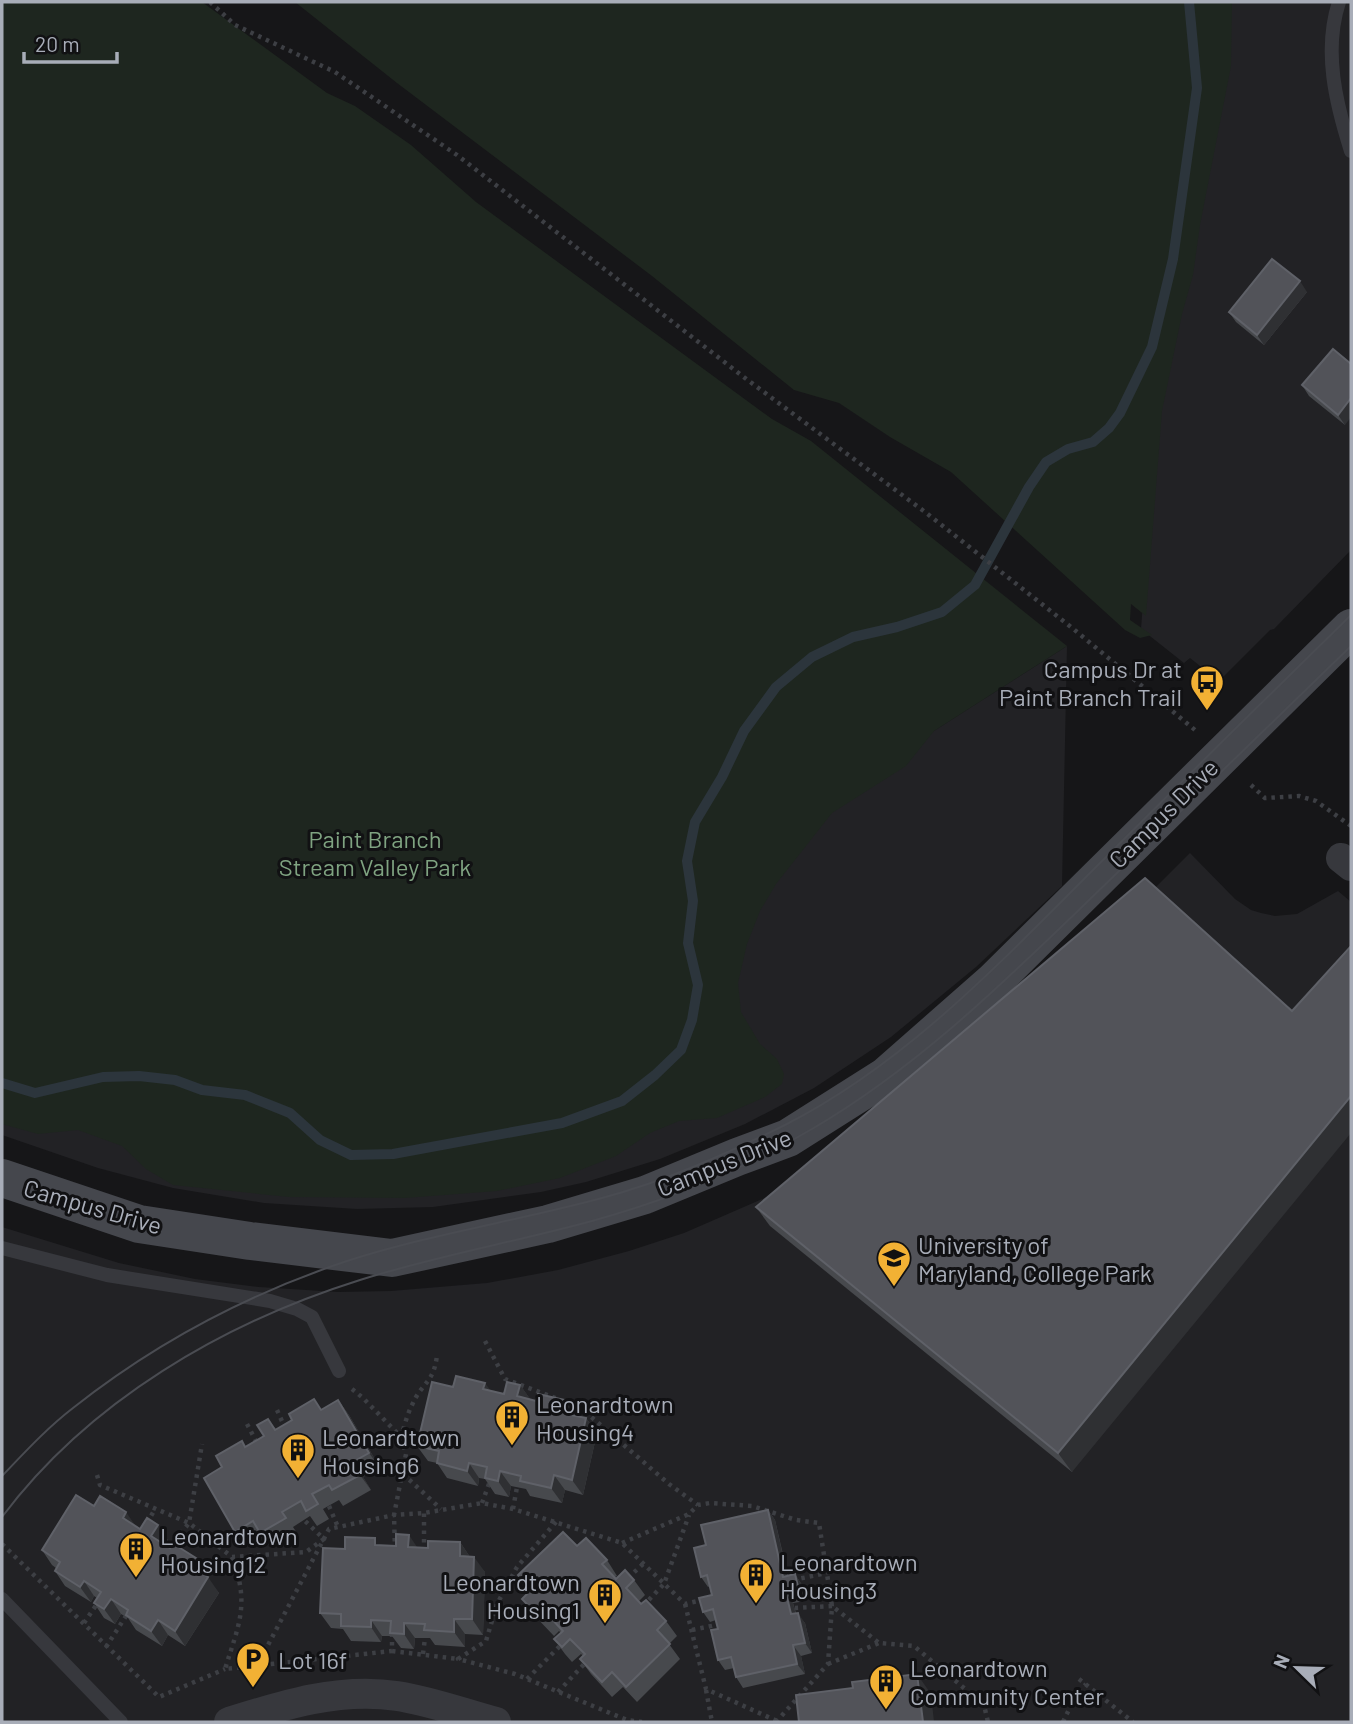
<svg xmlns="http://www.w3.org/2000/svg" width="1353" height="1724" font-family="Barlow,sans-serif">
  <rect width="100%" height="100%" fill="#161618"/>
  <g fill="#222225">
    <polygon points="1189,2 1351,2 1351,550 1274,629 1270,630 1219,681 1190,658 1184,663 1141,629"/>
    <polygon points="1067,646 1062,886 976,967 891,1037 814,1088 745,1124 660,1159 586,1182 541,1192 433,1207 357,1209 264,1203 173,1188 98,1168 2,1135 2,972 785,826"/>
    <polygon points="1190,853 1235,899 1251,910 1261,913 1275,916 1297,914 1338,891 1351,902 1351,1722 2,1722 2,1227 119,1263 195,1279 259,1287 338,1292 391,1291 487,1283 558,1270 629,1251 684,1233 783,1190 1130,913"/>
  </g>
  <g fill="#1e261f">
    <polygon points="2,2 202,2 327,93 355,106 411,145 476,202 772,419 811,441 1067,646 934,731 906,766 832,813 776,884 760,911 747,944 738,983 741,1012 760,1044 777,1059 784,1074 782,1084 765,1097 717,1118 679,1121 650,1133 616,1156 560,1178 497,1191 405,1198 289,1197 173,1185 146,1169 122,1146 78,1130 38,1134 2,1124"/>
    <polygon points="295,2 1232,2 1231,66 1200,225 1193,275 1182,314 1162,411 1146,616 1131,604 1130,620 1152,635 1140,638 1125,630 951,472 890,437 839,403 794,390 652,276 397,83"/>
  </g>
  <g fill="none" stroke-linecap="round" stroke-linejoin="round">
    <polyline stroke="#2c353c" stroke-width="10" points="2,1083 35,1093 103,1077 139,1076 175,1080 202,1090 245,1095 290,1113 320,1140 351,1155 393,1154 562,1123 622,1101 655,1075 681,1050 692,1020 698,985 688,943 693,901 687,861 695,822 722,777 744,731 776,687 812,657 853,637 897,627 942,612 975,585 1029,487 1046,462 1068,449 1093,442 1109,428 1120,413 1152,347 1173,259 1197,88 1189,2"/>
    <g stroke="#3d3f44" stroke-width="4.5" stroke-dasharray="3.5 5" stroke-linecap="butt">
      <polyline points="210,2 235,25 335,72 457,155 745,378 925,512 1071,627 1195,730"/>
      <polyline points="1251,785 1265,798 1299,796 1316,801 1351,826"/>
      <polyline points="485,1341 505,1379 558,1399"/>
      <path d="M352,1389L363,1398L401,1437C404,1427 407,1415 412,1405C422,1382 434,1383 437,1355"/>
      <polyline points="570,1404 582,1409 669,1484 698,1505"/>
      <polyline points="277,1410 285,1428"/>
      <polyline points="247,1424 257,1443"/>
      <polyline points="403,1474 441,1509"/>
      <polyline points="97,1475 100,1485 189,1523 202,1444"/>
      <polyline points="482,1503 490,1481"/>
      <polyline points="329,1506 338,1527"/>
      <polyline points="513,1509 517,1487"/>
      <polyline points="556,1522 517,1567 497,1604 486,1641 458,1659 515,1674 627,1720 642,1722"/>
      <polyline points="147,1523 155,1509"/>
      <polyline points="622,1543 689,1514 698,1505 710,1503 752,1506 796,1520 819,1523 832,1606 879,1643 914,1646 984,1705 988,1722"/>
      <polyline points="2,1544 159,1697 225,1669"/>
      <polyline points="170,1547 189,1523 232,1557 306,1552 324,1539 304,1520"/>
      <polyline points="395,1550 394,1515 406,1454 401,1437"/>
      <polyline points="424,1551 424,1513"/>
      <path d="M232,1557C250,1604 239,1624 225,1669L392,1651V1636"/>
      <polyline points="628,1578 643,1564"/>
      <polyline points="793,1580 827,1573"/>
      <polyline points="685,1604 706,1689 777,1721"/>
      <polyline points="643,1606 664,1584 689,1515"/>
      <polyline points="84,1623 99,1601"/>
      <polyline points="692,1630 721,1624"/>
      <polyline points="106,1647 126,1616"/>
      <polyline points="392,1651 458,1659"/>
      <polyline points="423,1654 425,1638"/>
      <polyline points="828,1664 879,1643"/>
      <polyline points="527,1679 561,1645"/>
      <polyline points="1079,1679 1133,1722"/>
      <polyline points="250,1683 257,1666 329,1529 394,1515 424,1513 482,1503 513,1509 622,1543 685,1604 706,1599"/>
      <polyline points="706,1690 712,1722"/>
      <polyline points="558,1692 587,1661"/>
      <polyline points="776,1722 828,1664 832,1606 795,1608"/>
      <polyline points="1063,1722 1074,1699 1086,1684"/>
    </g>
    <g stroke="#37383d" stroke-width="14">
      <path d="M1339,2C1323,51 1336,104 1351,151"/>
      <polyline points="2,1248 107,1275 270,1301 297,1309 312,1317 339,1371"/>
      <polyline points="2,1599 121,1722"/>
    </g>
    <g stroke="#37383d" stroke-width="30">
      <polyline points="1341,858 1351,866"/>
      <path d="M229,1722C283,1705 340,1687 397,1696C430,1701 463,1713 496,1722"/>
    </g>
    <polyline stroke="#45474d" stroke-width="38" points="2,1178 139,1224 250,1241 392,1258 548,1224 645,1195 737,1157 788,1138 886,1076 994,981 1351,628"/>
    <g stroke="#4a4c52" stroke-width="2">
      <path d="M2,1476C25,1452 47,1428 73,1408C155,1343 248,1294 347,1261C431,1234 517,1221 602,1198C666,1181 726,1154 785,1125C903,1065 996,967 1088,875C1175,788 1263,701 1351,615"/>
      <path d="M2,1517C89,1401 223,1323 360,1280C436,1256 515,1242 592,1221C669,1200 744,1169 812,1129C915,1069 1000,986 1085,904C1174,818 1262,732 1351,646"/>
    </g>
  </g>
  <g fill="#47494d">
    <polygon points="1307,292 1264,345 1236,322 1229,312"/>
    <polygon points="1333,349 1345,425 1309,396 1302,385"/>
    <polygon points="1292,1011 1072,1472 770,1226 756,1207"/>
    <polygon points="520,1385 530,1399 536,1401 569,1401 580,1417 586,1418 597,1433 583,1495 565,1490 562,1503 530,1496 526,1489 511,1486 509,1497 495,1494 485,1479 479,1478 478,1486 447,1478 437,1463 428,1461 417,1446 453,1387 491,1391 504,1394"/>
    <polygon points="338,1400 349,1415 380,1468 363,1477 371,1490 343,1506 339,1500 323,1509 329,1519 317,1526 310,1516 293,1527 297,1533 271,1548 263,1537 245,1547 235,1532 222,1467 245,1447 264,1436 268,1419 276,1429 321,1410"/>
    <polygon points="94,1506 140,1529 168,1540 165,1545 196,1558 206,1573 205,1576 219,1593 185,1646 168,1635 162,1646 136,1630 128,1618 121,1614 115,1624 104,1618 94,1603 97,1598 94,1596 91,1602 65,1586 55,1571 56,1568 52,1565 42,1550"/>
    <polygon points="768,1510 775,1520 788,1576 795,1574 802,1585 806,1601 793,1603 796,1613 805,1623 812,1653 801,1656 805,1674 743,1688 736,1677 734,1668 725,1670 718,1660 718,1629 716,1620 710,1622 703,1612 712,1595 710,1586 708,1587 701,1577 706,1545"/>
    <polygon points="460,1542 470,1557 485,1572 483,1635 465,1634 465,1647 435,1645 430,1638 415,1638 414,1649 401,1648 392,1636 382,1636 381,1642 351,1641 343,1629 331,1628 320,1613 345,1549 380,1545 428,1548"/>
    <polygon points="577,1546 607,1560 617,1576 615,1577 616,1579 634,1580 645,1595 638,1602 666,1621 677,1636 669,1644 680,1659 637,1702 623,1687 612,1697 591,1674 580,1659 583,1656 581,1654 572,1662 565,1654 554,1639 561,1633 559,1631 554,1636 533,1614 522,1599 529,1592 518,1575"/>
  </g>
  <g fill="#2f3033">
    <polygon points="1300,281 1307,292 1264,345 1257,335"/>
    <polygon points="1351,398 1351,417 1345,425 1338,415"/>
    <polygon points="1351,1096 1351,1133 1072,1472 1058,1453"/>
    <polygon points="485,1383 496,1398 483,1389"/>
    <polygon points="520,1385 531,1400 517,1396"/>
    <polygon points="338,1400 349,1415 380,1468 369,1453"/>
    <polygon points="569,1401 580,1416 577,1429 566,1414"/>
    <polygon points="586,1418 597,1433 583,1495 572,1480"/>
    <polygon points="353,1462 363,1477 371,1490 360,1475"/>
    <polygon points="469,1463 479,1478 478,1486 467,1471"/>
    <polygon points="500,1471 511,1486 509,1497 498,1481"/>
    <polygon points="554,1475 565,1490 562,1503 551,1488"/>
    <polygon points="768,1510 775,1520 790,1588 783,1577"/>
    <polygon points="126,1512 137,1528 123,1518"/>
    <polygon points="158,1525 168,1540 161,1551 151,1536"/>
    <polygon points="409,1535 419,1550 408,1547"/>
    <polygon points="460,1542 470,1557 460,1556"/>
    <polygon points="474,1557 485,1572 483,1635 472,1619"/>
    <polygon points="196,1558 206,1573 201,1582 191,1567"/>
    <polygon points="795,1574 802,1585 806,1601 799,1591"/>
    <polygon points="208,1577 219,1593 185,1646 175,1631"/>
    <polygon points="84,1581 94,1596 91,1602 80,1587"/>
    <polygon points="786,1593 793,1603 798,1624 791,1614"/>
    <polygon points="111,1599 121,1614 115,1624 104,1609"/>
    <polygon points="798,1613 805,1623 812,1653 805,1643"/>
    <polygon points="454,1619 465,1634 465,1647 454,1632"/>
    <polygon points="158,1620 168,1635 162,1646 151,1631"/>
    <polygon points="371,1620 382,1636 381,1642 371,1627"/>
    <polygon points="404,1623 415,1638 414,1649 404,1634"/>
    <polygon points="793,1645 801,1656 805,1674 797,1664"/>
    <polygon points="917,1674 931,1694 934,1722 923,1722"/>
  </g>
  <g fill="#525359" stroke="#5f6168" stroke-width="2">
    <polygon points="1272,259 1300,281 1257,335 1229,312"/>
    <polygon points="1333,349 1351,364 1351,398 1338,415 1302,385"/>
    <polygon points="1145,878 1292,1011 1351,946 1351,1096 1058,1453 756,1207"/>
    <polygon points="456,1376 485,1383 483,1389 504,1394 507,1382 520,1385 517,1396 536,1401 538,1394 569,1401 566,1414 586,1418 572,1480 554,1475 551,1488 520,1481 521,1476 500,1471 498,1481 485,1478 487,1467 469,1463 467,1471 437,1463 439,1451 417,1446 432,1382 453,1387"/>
    <polygon points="314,1399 321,1410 338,1400 369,1453 353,1462 360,1475 332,1490 329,1485 312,1494 318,1504 306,1511 301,1501 282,1512 286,1518 260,1533 253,1521 235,1532 204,1478 222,1467 216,1456 242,1441 245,1447 264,1436 257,1425 268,1419 275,1430 292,1420 289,1414"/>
    <polygon points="76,1495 94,1506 100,1496 126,1512 123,1518 140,1529 147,1518 158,1525 151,1536 170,1548 172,1543 196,1558 191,1567 208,1577 175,1631 158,1620 151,1631 126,1615 128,1610 111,1599 104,1609 94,1603 101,1592 84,1581 80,1587 55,1571 60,1562 42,1550"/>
    <polygon points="768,1510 783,1577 795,1574 799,1591 786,1593 791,1614 798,1613 805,1643 793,1645 797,1664 736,1677 731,1657 718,1660 711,1630 718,1629 713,1609 703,1612 699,1598 712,1595 707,1575 701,1577 694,1548 706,1545 701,1525"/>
    <polygon points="563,1532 577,1546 586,1538 607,1560 602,1564 616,1579 625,1570 634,1580 626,1588 641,1604 646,1600 666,1621 657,1630 670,1644 626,1687 612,1672 602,1682 580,1659 585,1654 570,1639 562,1647 554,1639 563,1631 549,1616 543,1621 522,1599 531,1590 518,1575"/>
    <polygon points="396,1534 409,1535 408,1547 428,1548 428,1541 460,1542 460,1556 474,1557 472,1619 454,1619 454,1632 424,1630 425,1624 404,1623 404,1634 390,1633 391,1621 371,1620 371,1627 341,1626 341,1614 320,1613 323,1548 345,1549 345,1537 375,1538 375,1545 396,1546"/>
    <polygon points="917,1674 923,1722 799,1722 796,1695 853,1688 852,1682"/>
  </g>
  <defs>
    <g id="bus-pin" transform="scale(1.75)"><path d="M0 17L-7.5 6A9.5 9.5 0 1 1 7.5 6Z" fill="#f2b134" stroke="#111113"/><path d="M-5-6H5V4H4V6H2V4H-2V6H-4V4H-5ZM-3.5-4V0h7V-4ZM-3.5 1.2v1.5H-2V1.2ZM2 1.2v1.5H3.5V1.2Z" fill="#111"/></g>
    <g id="university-pin" transform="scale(1.75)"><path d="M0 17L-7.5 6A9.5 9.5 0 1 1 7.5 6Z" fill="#f2b134" stroke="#111113"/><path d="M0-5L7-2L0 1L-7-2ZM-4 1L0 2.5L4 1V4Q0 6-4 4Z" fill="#111"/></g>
    <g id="building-pin" transform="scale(1.75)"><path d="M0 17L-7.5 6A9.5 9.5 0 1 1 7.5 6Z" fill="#f2b134" stroke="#111113"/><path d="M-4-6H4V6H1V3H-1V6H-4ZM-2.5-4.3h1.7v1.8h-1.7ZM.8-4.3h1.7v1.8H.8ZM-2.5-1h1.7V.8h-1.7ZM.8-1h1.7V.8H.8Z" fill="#111"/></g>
    <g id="parking-pin" transform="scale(1.75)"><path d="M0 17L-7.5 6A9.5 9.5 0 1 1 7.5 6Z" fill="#f2b134" stroke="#111113"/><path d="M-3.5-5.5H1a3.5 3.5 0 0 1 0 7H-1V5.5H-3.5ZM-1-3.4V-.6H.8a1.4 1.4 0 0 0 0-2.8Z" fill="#111"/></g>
  </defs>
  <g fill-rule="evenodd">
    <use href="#bus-pin" x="1207" y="682"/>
    <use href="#university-pin" x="894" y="1258"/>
    <use href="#building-pin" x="512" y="1417"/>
    <use href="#building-pin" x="298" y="1450"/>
    <use href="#building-pin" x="136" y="1549"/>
    <use href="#building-pin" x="756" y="1575"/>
    <use href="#building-pin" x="605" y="1595"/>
    <use href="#parking-pin" x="253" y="1659"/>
    <use href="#building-pin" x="886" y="1681"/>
  </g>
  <g text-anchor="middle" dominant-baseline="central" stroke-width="6" stroke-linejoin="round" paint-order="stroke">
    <g font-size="24" fill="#a8adb8" stroke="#111113" text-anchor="start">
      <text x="1182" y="668" text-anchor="end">Campus Dr at<tspan x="1182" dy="28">Paint Branch Trail</tspan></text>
      <text x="918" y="1244">University of<tspan x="918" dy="28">Maryland, College Park</tspan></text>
      <text x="536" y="1403">Leonardtown<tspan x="536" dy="28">Housing4</tspan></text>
      <text x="322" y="1436">Leonardtown<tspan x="322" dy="28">Housing6</tspan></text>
      <text x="160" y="1535">Leonardtown<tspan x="160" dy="28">Housing12</tspan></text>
      <text x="780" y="1561">Leonardtown<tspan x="780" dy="28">Housing3</tspan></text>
      <text x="580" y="1581" text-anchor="end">Leonardtown<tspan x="580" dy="28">Housing1</tspan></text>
      <text x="278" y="1659">Lot 16f</text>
      <text x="910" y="1667">Leonardtown<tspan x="910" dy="28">Community Center</tspan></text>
    </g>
    <g font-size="24" fill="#a8adb8" stroke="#111113">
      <text transform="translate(1163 813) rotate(-45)">Campus Drive</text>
      <text transform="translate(724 1162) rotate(-22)">Campus Drive</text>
      <text transform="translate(93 1206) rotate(16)">Campus Drive</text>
    </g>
    <g font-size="24" fill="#7fa381" stroke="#111113">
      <text x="375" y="838">Paint Branch<tspan x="375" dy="28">Stream Valley Park</tspan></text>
    </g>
  </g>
  <rect width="1353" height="1724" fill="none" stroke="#a8adb8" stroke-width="7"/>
  <g transform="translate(1297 1668) rotate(293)" stroke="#111113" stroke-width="5" paint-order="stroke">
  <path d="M0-5L12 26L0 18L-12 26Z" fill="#a8adb8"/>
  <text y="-10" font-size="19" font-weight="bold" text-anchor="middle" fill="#a8adb8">N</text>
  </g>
  <path d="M24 52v10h93v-10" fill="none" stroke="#a8adb8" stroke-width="3.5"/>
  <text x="35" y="52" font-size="21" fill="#a8adb8" stroke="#111113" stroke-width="5" paint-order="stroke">20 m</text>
</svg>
